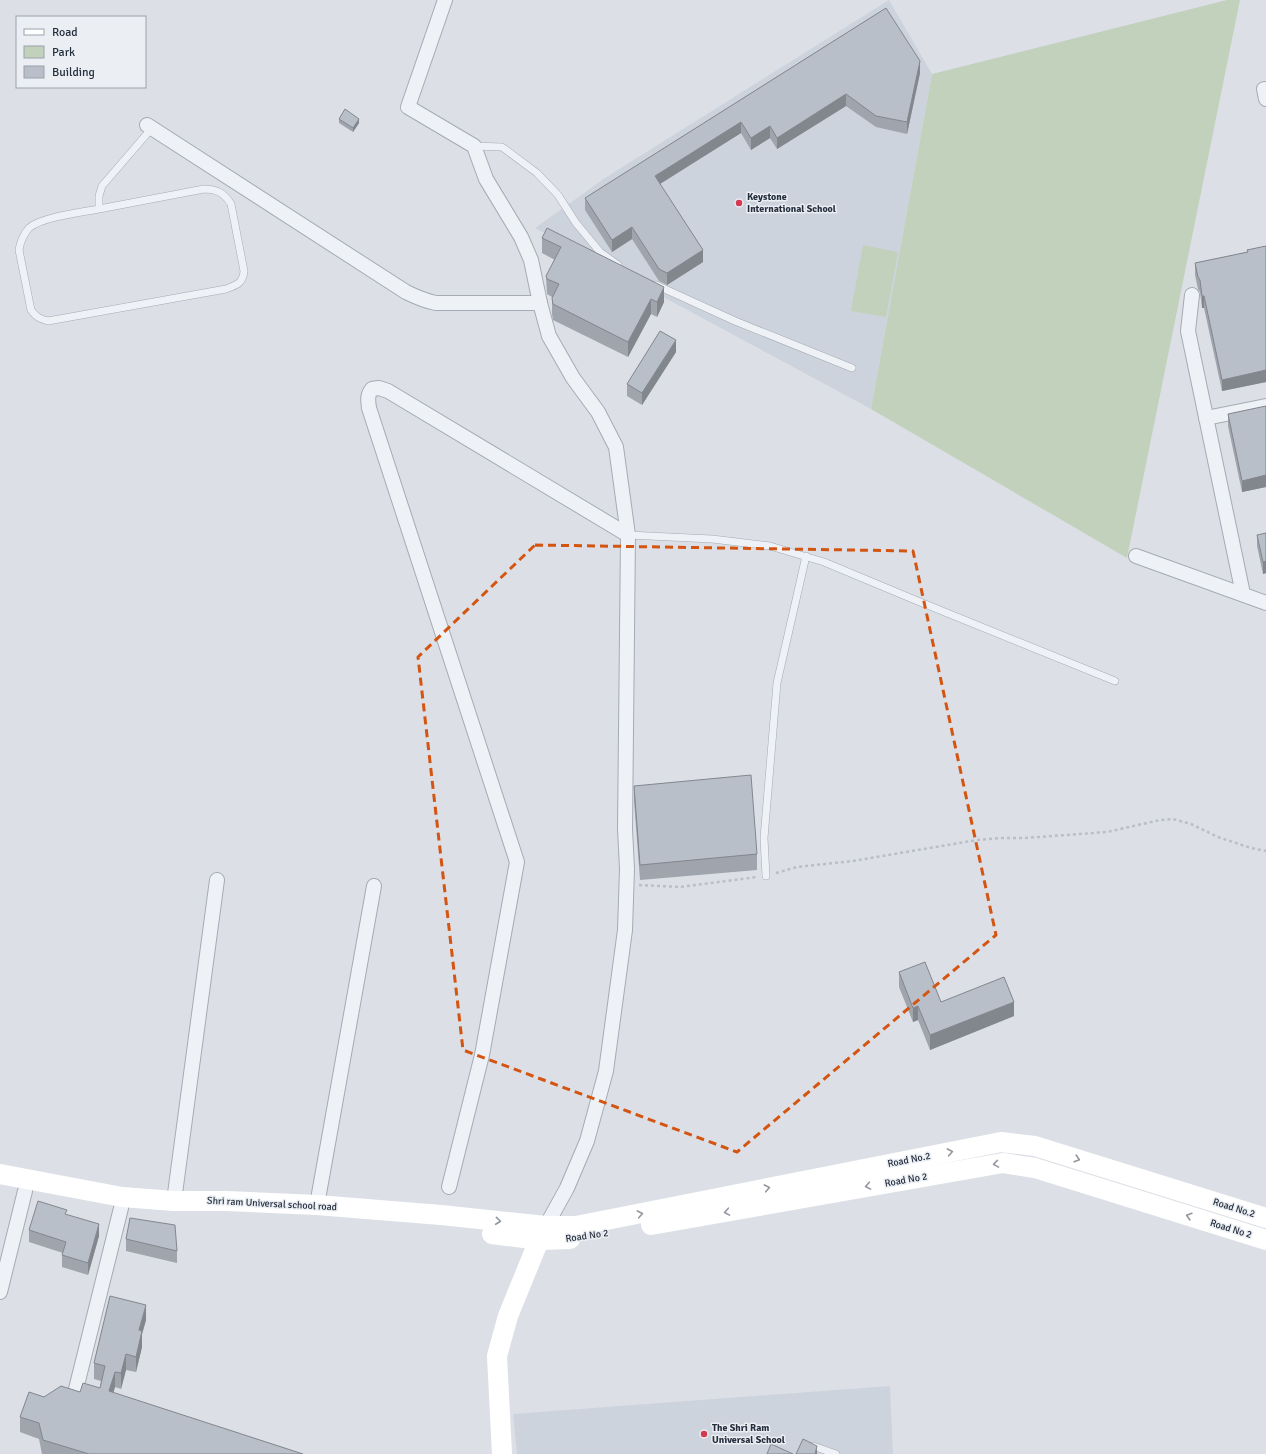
<svg xmlns="http://www.w3.org/2000/svg" width="1266" height="1454" font-family="Signika,sans-serif">
  <rect width="100%" height="100%" fill="#dce0e6"/>
  <g fill="#cdd3dc">
    <polygon points="889,0 932,74 871,409 535,228 605,178"/>
    <polygon points="890,1386 893,1454 517,1454 513,1414"/>
  </g>
  <g fill="#c2d1bc">
    <polygon points="1227,0 1240,0 1127,558 871,409 932,74"/>
    <polygon points="863,245 898,252 886,317 851,311"/>
  </g>
  <g fill="none" stroke-linecap="round" stroke-linejoin="round">
    <g stroke="#a5abb3" stroke-width="8">
      <g id="lane">
        <polyline points="474,146 502,147 537,173 558,195 576,223 600,252 618,265"/>
        <path d="M99,209L204,189C217,189 224,193 231,204L244,271C243,283 237,285 226,289L48,321C40,319 36,317 31,310L19,250C20,243 24,234 29,228C41,217 83,212 99,209V196L102,186L152,128"/>
        <polyline points="656,285 735,321 852,368"/>
        <polyline points="628,535 712,539 770,546 824,562 920,602 1115,681"/>
        <polyline points="766,876 764,838 777,683 806,556"/>
        <polyline points="813,1446 836,1454"/>
      </g>
    </g>
    <g stroke="#a5abb3" stroke-width="16">
      <g id="street">
        <polyline points="445,0 408,107 474,146 486,179 521,237 531,260 540,303 549,336 573,378 598,412 616,447 628,535 625,829 627,869 625,930 606,1071 587,1141 567,1188 546,1226"/>
        <polyline points="1264,89 1266,99"/>
        <path d="M147,125L406,292C416,297 425,301 436,303H540"/>
        <polyline points="1192,295 1188,331 1243,594"/>
        <polyline points="1206,418 1266,406"/>
        <polyline points="1136,556 1266,603"/>
        <path d="M449,1187L482,1055L517,862L369,408C368,400 367,395 372,389L379,388L388,391L628,535"/>
        <polyline points="174,1201 217,880"/>
        <polyline points="317,1205 374,886"/>
        <polyline points="0,1292 25,1191"/>
        <polyline points="76,1389 121,1208"/>
      </g>
    </g>
    <g stroke="#babec5" stroke-width="2.5" stroke-dasharray="3 3" stroke-linecap="butt">
      <polyline points="776,873 797,867 853,861 977,840 1001,838 1025,838 1107,832 1160,820 1173,819 1191,824 1218,837 1251,848 1266,851"/>
      <polyline points="639,885 680,887 757,877"/>
    </g>
    <use href="#lane" stroke="#eef1f5" stroke-width="7"/>
    <use href="#street" stroke="#eef1f5" stroke-width="14"/>
    <g stroke="#fff" stroke-width="20">
      <polyline points="0,1174 122,1197 174,1201 226,1201 317,1205 441,1215 546,1226 576,1226 1001,1142 1035,1146 1266,1218"/>
      <polyline points="651,1225 1003,1163 1035,1168 1266,1240"/>
      <polyline points="492,1234 539,1240 570,1239"/>
      <polyline points="502,1454 497,1356 508,1316 539,1240 545,1229"/>
    </g>
  </g>
  <g fill="#9fa4ad">
    <polygon points="886,8 920,73 907,134 876,127 846,106 777,149 770,138 751,150 741,133 660,184 703,262 667,285 659,281 632,239 612,252 585,210 585,198"/>
    <polygon points="339,119 359,123 353,132 339,123"/>
    <polygon points="547,228 664,302 657,317 651,314 628,357 553,320 552,314 552,297 547,294 546,276 555,260 542,253 542,238"/>
    <polygon points="1266,246 1266,382 1222,391 1204,308 1202,308 1200,292 1198,289 1195,275 1195,263 1247,252 1247,250"/>
    <polygon points="676,352 642,405 627,396 627,384"/>
    <polygon points="1266,406 1266,487 1242,492 1228,426 1228,414"/>
    <polygon points="1266,533 1266,573 1263,574 1257,546 1257,535"/>
    <polygon points="634,786 757,854 757,870 640,880 634,801"/>
    <polygon points="899,972 941,1002 1014,1016 930,1050 918,1020 913,1022 899,987"/>
    <polygon points="67,1215 99,1236 88,1275 62,1267 62,1255 63,1253 29,1242 29,1230"/>
    <polygon points="126,1239 177,1251 177,1263 126,1251"/>
    <polygon points="146,1320 142,1334 142,1347 136,1372 126,1370 121,1389 115,1387 113,1393 303,1454 42,1454 39,1439 20,1432 20,1417 44,1397 80,1392 100,1388 101,1381 94,1379 94,1363"/>
  </g>
  <g fill="#82868d">
    <polygon points="920,61 920,73 907,134 907,122"/>
    <polygon points="846,94 846,106 777,149 777,138"/>
    <polygon points="359,119 359,123 353,132 353,128"/>
    <polygon points="741,122 741,133 655,187 655,176"/>
    <polygon points="770,126 770,138 751,150 751,138"/>
    <polygon points="632,227 632,239 612,252 612,240"/>
    <polygon points="703,250 703,262 667,285 667,273"/>
    <polygon points="664,287 664,302 657,317 657,302"/>
    <rect x="1202" y="296" width="2" height="12"/>
    <polygon points="651,299 651,314 628,357 628,342"/>
    <polygon points="676,340 676,352 642,405 642,393"/>
    <polygon points="1266,370 1266,382 1222,391 1222,380"/>
    <polygon points="1266,475 1266,487 1242,492 1242,481"/>
    <polygon points="1266,561 1266,573 1263,574 1263,562"/>
    <polygon points="1014,1002 1014,1016 930,1050 930,1035"/>
    <polygon points="918,1006 918,1020 913,1022 913,1008"/>
    <polygon points="99,1224 99,1236 88,1275 88,1263"/>
    <polygon points="146,1305 146,1320 142,1334 142,1347 136,1372 136,1357 139,1330"/>
    <polygon points="126,1354 126,1370 121,1389 121,1373"/>
    <polygon points="115,1372 115,1387 109,1407 109,1391"/>
    <polygon points="817,1446 817,1454 815,1454"/>
  </g>
  <g fill="#b9bfc9" stroke="#82868d">
    <polygon points="886,8 920,61 907,122 876,116 846,94 777,138 770,126 751,138 741,122 655,176 703,250 667,273 659,269 632,227 612,240 585,198"/>
    <polygon points="345,109 359,119 353,128 339,119"/>
    <polygon points="547,228 664,287 657,302 651,299 628,342 553,304 552,298 559,284 547,279 546,276 561,247 542,238"/>
    <polygon points="1266,246 1266,370 1222,380 1204,296 1202,296 1200,280 1198,277 1195,263 1248,252 1247,250"/>
    <polygon points="660,331 676,340 642,393 627,384"/>
    <polygon points="1266,406 1266,475 1242,481 1228,414"/>
    <polygon points="1266,533 1266,561 1263,562 1257,535"/>
    <polygon points="751,775 757,854 640,865 634,786"/>
    <polygon points="925,962 941,1002 1004,977 1014,1002 930,1035 918,1006 913,1008 899,972"/>
    <polygon points="38,1201 67,1210 65,1214 99,1224 88,1263 62,1255 66,1242 29,1230"/>
    <polygon points="130,1218 175,1225 177,1251 126,1239"/>
    <polygon points="110,1296 146,1305 139,1330 142,1331 136,1357 126,1354 121,1373 115,1372 109,1391 303,1454 89,1454 43,1440 39,1423 20,1417 29,1392 44,1397 61,1386 80,1392 83,1383 100,1388 105,1366 94,1363"/>
    <polygon points="803,1439 817,1446 815,1454 796,1454"/>
    <polygon points="771,1444 793,1454 767,1454"/>
  </g>
  <defs><path id="oneway-chevron" d="M-2-3.5L2.5 0L-2 3.5" fill="none" stroke-width="1.6" stroke-linecap="round" stroke-linejoin="round"/></defs>
  <g stroke="#92969e">
    <use href="#oneway-chevron" transform="translate(950 1152) rotate(-11)"/>
    <use href="#oneway-chevron" transform="translate(1077 1159) rotate(17)"/>
    <use href="#oneway-chevron" transform="translate(996 1164) rotate(171)"/>
    <use href="#oneway-chevron" transform="translate(868 1186) rotate(170)"/>
    <use href="#oneway-chevron" transform="translate(767 1188) rotate(-11)"/>
    <use href="#oneway-chevron" transform="translate(727 1212) rotate(170)"/>
    <use href="#oneway-chevron" transform="translate(640 1214) rotate(-11)"/>
    <use href="#oneway-chevron" transform="translate(1189 1216) rotate(-163)"/>
    <use href="#oneway-chevron" transform="translate(498 1221) rotate(6)"/>
  </g>
  <path fill="none" stroke="#d45511" stroke-width="3" stroke-dasharray="8 5" stroke-linejoin="round" d="M535,545L913,551L996,935L737,1152L463,1050L418,657Z"/>
  <g fill="#d23a52" stroke="#ebeff4" stroke-width="1.5">
    <circle cx="739" cy="203" r="4"/>
    <circle cx="704" cy="1434" r="4"/>
  </g>
  <g text-anchor="middle" dominant-baseline="central" stroke-width="3" stroke-linejoin="round" paint-order="stroke">
    <g font-size="10" font-weight="bold" fill="#252e3d" stroke="#ebeff4" text-anchor="start">
      <text x="747" y="197">Keystone<tspan x="747" dy="12">International School</tspan></text>
      <text x="712" y="1428">The Shri Ram<tspan x="712" dy="12">Universal School</tspan></text>
    </g>
    <g font-size="10" fill="#252e3d" stroke="#ebeff4">
      <text transform="translate(909 1160) rotate(-11)">Road No.2</text>
      <text transform="translate(906 1180) rotate(-10)">Road No 2</text>
      <text transform="translate(272 1204) rotate(3)">Shri ram Universal school road</text>
      <text transform="translate(1234 1208) rotate(17)">Road No.2</text>
      <text transform="translate(1231 1229) rotate(17)">Road No 2</text>
      <text transform="translate(587 1236) rotate(-8)">Road No 2</text>
    </g>
  </g>
  <rect x="16" y="16" width="130" height="72" fill="#ebeff4" stroke="#9ca2ab"/>
  <rect x="24" y="29" width="20" height="6" fill="#ffffff" stroke="#9ca2ab"/>
  <text x="52" y="36" font-size="12" fill="#252e3d">Road</text>
  <rect x="24" y="46" width="20" height="12" fill="#c2d1bc" stroke="#9ca2ab"/>
  <text x="52" y="56" font-size="12" fill="#252e3d">Park</text>
  <rect x="24" y="66" width="20" height="12" fill="#b9bfc9" stroke="#9ca2ab"/>
  <text x="52" y="76" font-size="12" fill="#252e3d">Building</text>
</svg>
